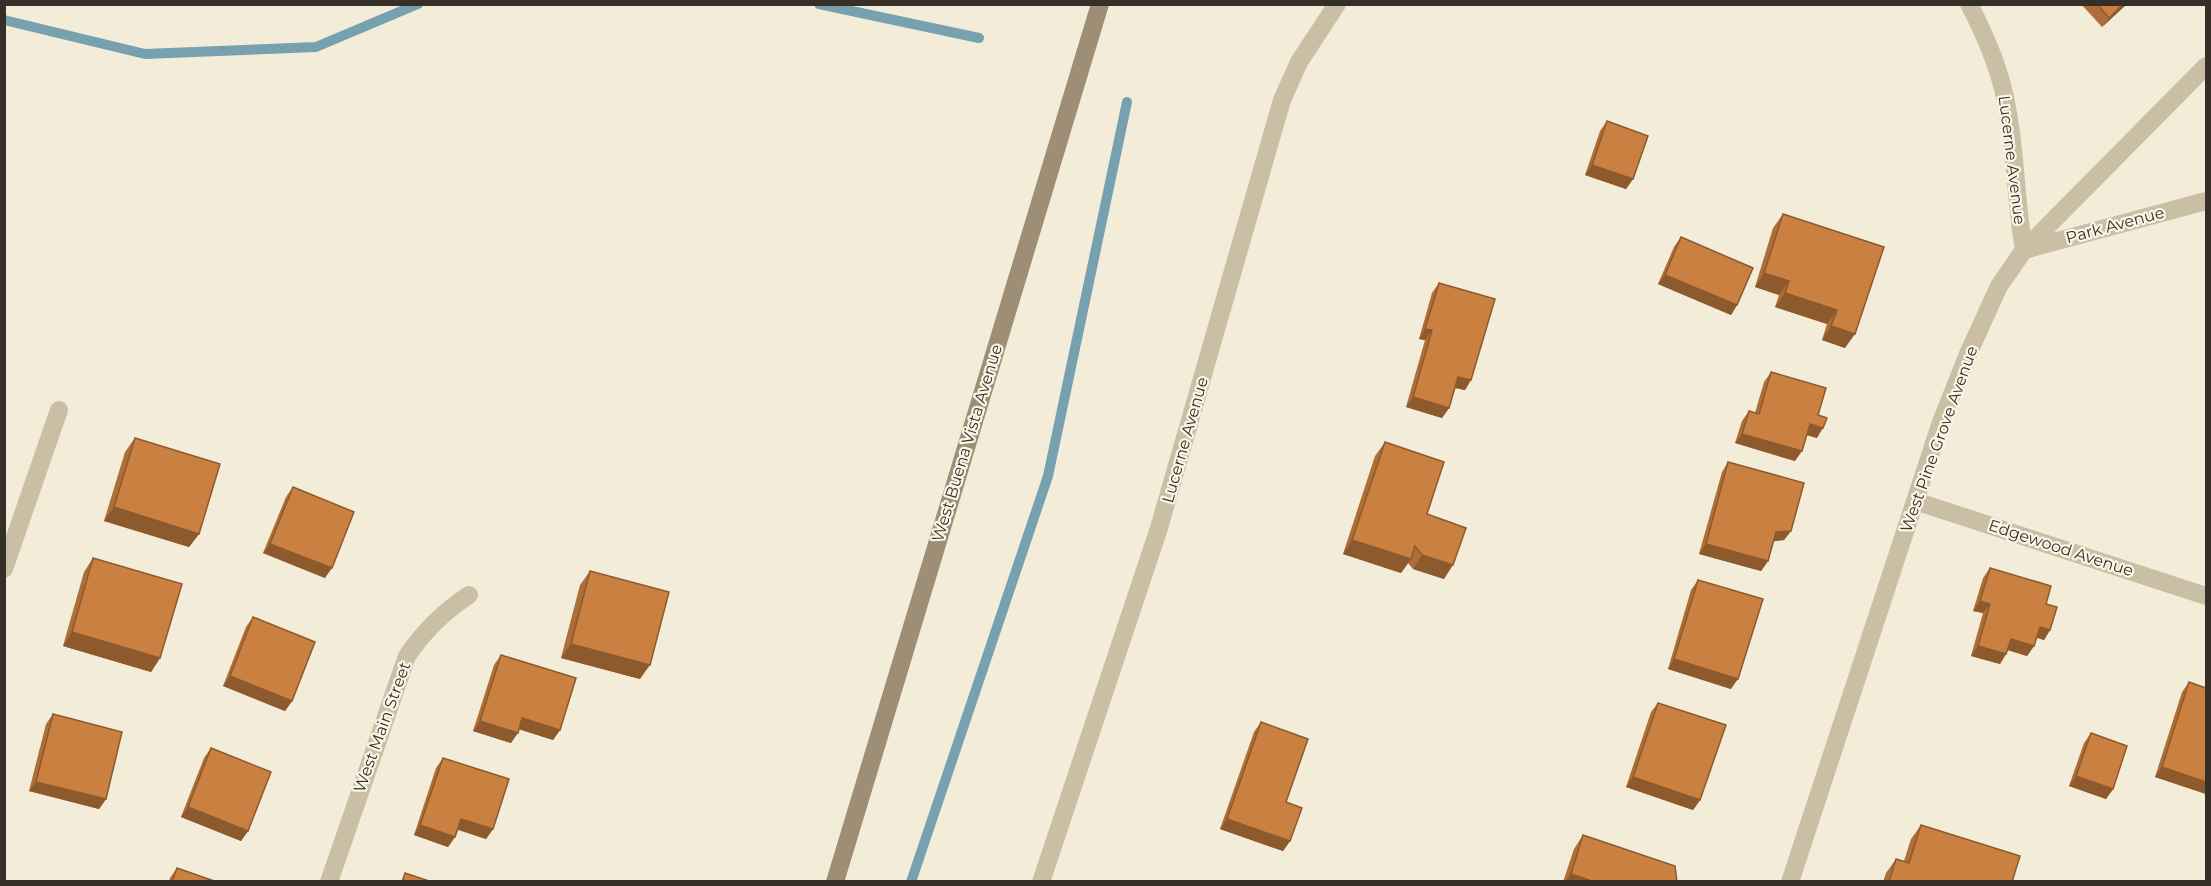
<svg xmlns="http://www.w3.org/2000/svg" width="2211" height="886" font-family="Montserrat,sans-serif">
  <rect width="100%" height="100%" fill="#f2ecd9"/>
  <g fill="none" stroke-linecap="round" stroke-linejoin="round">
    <g stroke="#78a1b0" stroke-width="10">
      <polyline points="819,4 979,38"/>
      <polyline points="4,20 145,54 316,47 418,4"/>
      <polyline points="911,882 1048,476 1127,102"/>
    </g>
    <g stroke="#cabfa5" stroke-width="18">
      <path d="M1969,4C1987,39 2002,74 2008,113C2016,158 2016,204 2024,250L2206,201"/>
      <polyline points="1915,501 2206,596"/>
      <polyline points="4,569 59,410"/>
      <path d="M329,882L407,656C424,631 443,612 469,595"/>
      <polyline points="1041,882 1159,528 1282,100 1299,62 1337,4"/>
      <polyline points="1790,882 1941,422 1968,354 1999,286 2024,250 2206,66"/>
    </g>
    <polyline stroke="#9e8e76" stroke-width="18" points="835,882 1100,4"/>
  </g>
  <g fill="#ae6e37">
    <polygon points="2081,4 2127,4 2102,27"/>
    <polygon points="1607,121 1633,179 1626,189 1585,175 1600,131"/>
    <polygon points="1783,214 1884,247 1845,348 1822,340 1827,324 1775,307 1779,295 1755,287 1773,228"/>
    <polygon points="1681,237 1737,305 1731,315 1658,284 1674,247"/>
    <polygon points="1439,283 1471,380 1465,390 1455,388 1449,408 1442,418 1406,407 1425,340 1419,339 1432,293"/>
    <polygon points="1771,372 1818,415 1817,438 1807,435 1795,461 1735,443 1742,421 1749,411 1755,413 1764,382"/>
    <polygon points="135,438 199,534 189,547 104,521 125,452"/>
    <polygon points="1385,442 1427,514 1444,579 1413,569 1408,563 1401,573 1343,554 1375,456"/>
    <polygon points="1728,462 1791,531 1784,540 1773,541 1768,561 1761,571 1699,554 1722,472"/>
    <polygon points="293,487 325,578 263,553 286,497"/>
    <polygon points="93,558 160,658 151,672 63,646 84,572"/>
    <polygon points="1990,568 2046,604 2050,630 2044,640 2037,638 2034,646 2027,656 2008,650 2006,654 2000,664 1971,656 1983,613 1973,611 1983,578"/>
    <polygon points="590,571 640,679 561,658 580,585"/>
    <polygon points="1698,580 1731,689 1668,669 1691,590"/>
    <polygon points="253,617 292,701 285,711 223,686 246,627"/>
    <polygon points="501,655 560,730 553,740 519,729 511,743 473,731 494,665"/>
    <polygon points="2189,682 2206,794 2155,777 2182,692"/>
    <polygon points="1658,703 1700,800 1693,810 1626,787 1651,712"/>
    <polygon points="53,714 106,799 99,809 29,791 46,724"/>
    <polygon points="1261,722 1286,802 1290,841 1283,851 1220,829 1254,732"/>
    <polygon points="2091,733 2113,789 2106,799 2069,786 2084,743"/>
    <polygon points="211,748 248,831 241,841 181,817 204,758"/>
    <polygon points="443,758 493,829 486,839 458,830 455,837 448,847 414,835 436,768"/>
    <polygon points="1921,825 2012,882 1883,882 1886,873 1896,859 1904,861 1911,839"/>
    <polygon points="1583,835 1677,882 1563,882 1574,849"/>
    <polygon points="177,868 217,882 169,882 170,878"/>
  </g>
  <g fill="#8d5a2d">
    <polygon points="2123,4 2127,4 2102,27 2109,18"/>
    <polygon points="1592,165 1633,179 1626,189 1585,175"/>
    <polygon points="1764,273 1789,281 1779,295 1755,287"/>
    <polygon points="1665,275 1737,305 1731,315 1658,284"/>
    <polygon points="1785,293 1837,310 1827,324 1775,307"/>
    <polygon points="1831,326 1855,334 1845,348 1822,340"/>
    <polygon points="1425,329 1432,330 1425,340 1419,339"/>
    <polygon points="1458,377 1471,380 1465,390 1451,387"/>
    <polygon points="1413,397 1449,408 1442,418 1406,407"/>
    <polygon points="1810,424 1823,428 1817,438 1803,434"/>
    <polygon points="1742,434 1802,451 1795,461 1735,443"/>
    <polygon points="114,507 199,534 189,547 104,521"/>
    <polygon points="1791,531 1784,540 1769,542 1776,532"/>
    <polygon points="1352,540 1411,559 1401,573 1343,554"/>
    <polygon points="270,544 332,568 325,578 263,553"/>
    <polygon points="1706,544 1768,561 1761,571 1699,554"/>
    <polygon points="1422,555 1453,565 1444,579 1413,569"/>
    <polygon points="1980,601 1990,604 1983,613 1973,611"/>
    <polygon points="2040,627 2050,630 2044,640 2033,636"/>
    <polygon points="72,632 160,658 151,672 63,646"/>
    <polygon points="2011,639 2034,646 2027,656 2004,649"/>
    <polygon points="571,644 650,665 640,679 561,658"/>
    <polygon points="1978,646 2006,654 2000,664 1971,656"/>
    <polygon points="1674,659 1738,679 1731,689 1668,669"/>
    <polygon points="230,676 292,701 285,711 223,686"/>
    <polygon points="522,718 560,730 553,740 515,728"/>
    <polygon points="480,721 518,733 511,743 473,731"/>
    <polygon points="2162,767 2206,782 2206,794 2155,777"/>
    <polygon points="2076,776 2113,789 2106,799 2069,786"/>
    <polygon points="1633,777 1700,800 1693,810 1626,787"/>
    <polygon points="36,782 106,799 99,809 29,791"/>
    <polygon points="188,807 248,831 241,841 181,817"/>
    <polygon points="461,819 493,829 486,839 454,828"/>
    <polygon points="1227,819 1290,841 1283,851 1220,829"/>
    <polygon points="420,825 455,837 448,847 414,835"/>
    <polygon points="1571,874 1589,880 1587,882 1565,882"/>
  </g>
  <g fill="#ca8040" stroke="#8d5a2d" stroke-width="1.5">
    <polygon points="2097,4 2123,4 2109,18"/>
    <polygon points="1607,121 1648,136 1633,179 1592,165"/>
    <polygon points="1783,214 1884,247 1855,334 1831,326 1837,310 1785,293 1789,281 1764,273"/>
    <polygon points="1681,237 1753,268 1737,305 1665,275"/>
    <polygon points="1439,283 1495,299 1471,380 1458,377 1449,408 1413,397 1432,330 1425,329"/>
    <polygon points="1771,372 1826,388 1818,415 1827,418 1823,428 1810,424 1802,451 1742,434 1749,411 1759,414"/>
    <polygon points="135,438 220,464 199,534 114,507"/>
    <polygon points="1385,442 1444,462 1427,514 1466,528 1453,565 1422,555 1415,546 1411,559 1352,540"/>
    <polygon points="1728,462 1804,483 1791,531 1776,532 1768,561 1706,544"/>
    <polygon points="293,487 354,512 332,568 270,544"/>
    <polygon points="93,558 182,584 160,658 72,632"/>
    <polygon points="1990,568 2051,586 2046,604 2057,607 2050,630 2040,627 2034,646 2011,639 2006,654 1978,646 1990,604 1980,601"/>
    <polygon points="590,571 669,592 650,665 571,644"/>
    <polygon points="1698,580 1763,599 1738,679 1674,659"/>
    <polygon points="253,617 315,642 292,701 230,676"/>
    <polygon points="501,655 576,678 560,730 522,718 518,733 480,721"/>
    <polygon points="2189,682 2206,688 2206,782 2162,767"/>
    <polygon points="1658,703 1726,725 1700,800 1633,777"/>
    <polygon points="53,714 122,732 106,799 36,782"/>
    <polygon points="1261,722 1308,739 1286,802 1302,808 1290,841 1227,819"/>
    <polygon points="2091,733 2127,746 2113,789 2076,776"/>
    <polygon points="211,748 271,772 248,831 188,807"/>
    <polygon points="443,758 509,779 493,829 461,819 455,837 420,825"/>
    <polygon points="1921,825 2020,856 2012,882 1889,882 1896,859 1909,863"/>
    <polygon points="1583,835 1675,866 1677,882 1588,882 1589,880 1571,874"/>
    <polygon points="177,868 217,882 172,882"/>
    <polygon points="405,873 432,882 402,882"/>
  </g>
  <g text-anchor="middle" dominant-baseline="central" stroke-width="4.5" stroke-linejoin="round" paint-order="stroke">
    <g font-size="16" fill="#362f27" stroke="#faf5e6">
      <text transform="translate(2012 160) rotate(83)">Lucerne Avenue</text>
      <text transform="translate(2115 225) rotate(-15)">Park Avenue</text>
      <text transform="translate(1939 439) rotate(-70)">West Pine Grove Avenue</text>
      <text transform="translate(1185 440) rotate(-74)">Lucerne Avenue</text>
      <text transform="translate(967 443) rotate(-73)">West Buena Vista Avenue</text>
      <text transform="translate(2061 548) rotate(18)">Edgewood Avenue</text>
      <text transform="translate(382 727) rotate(-70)">West Main Street</text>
    </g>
  </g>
  <rect width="2211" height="886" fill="none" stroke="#362f27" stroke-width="12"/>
</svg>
